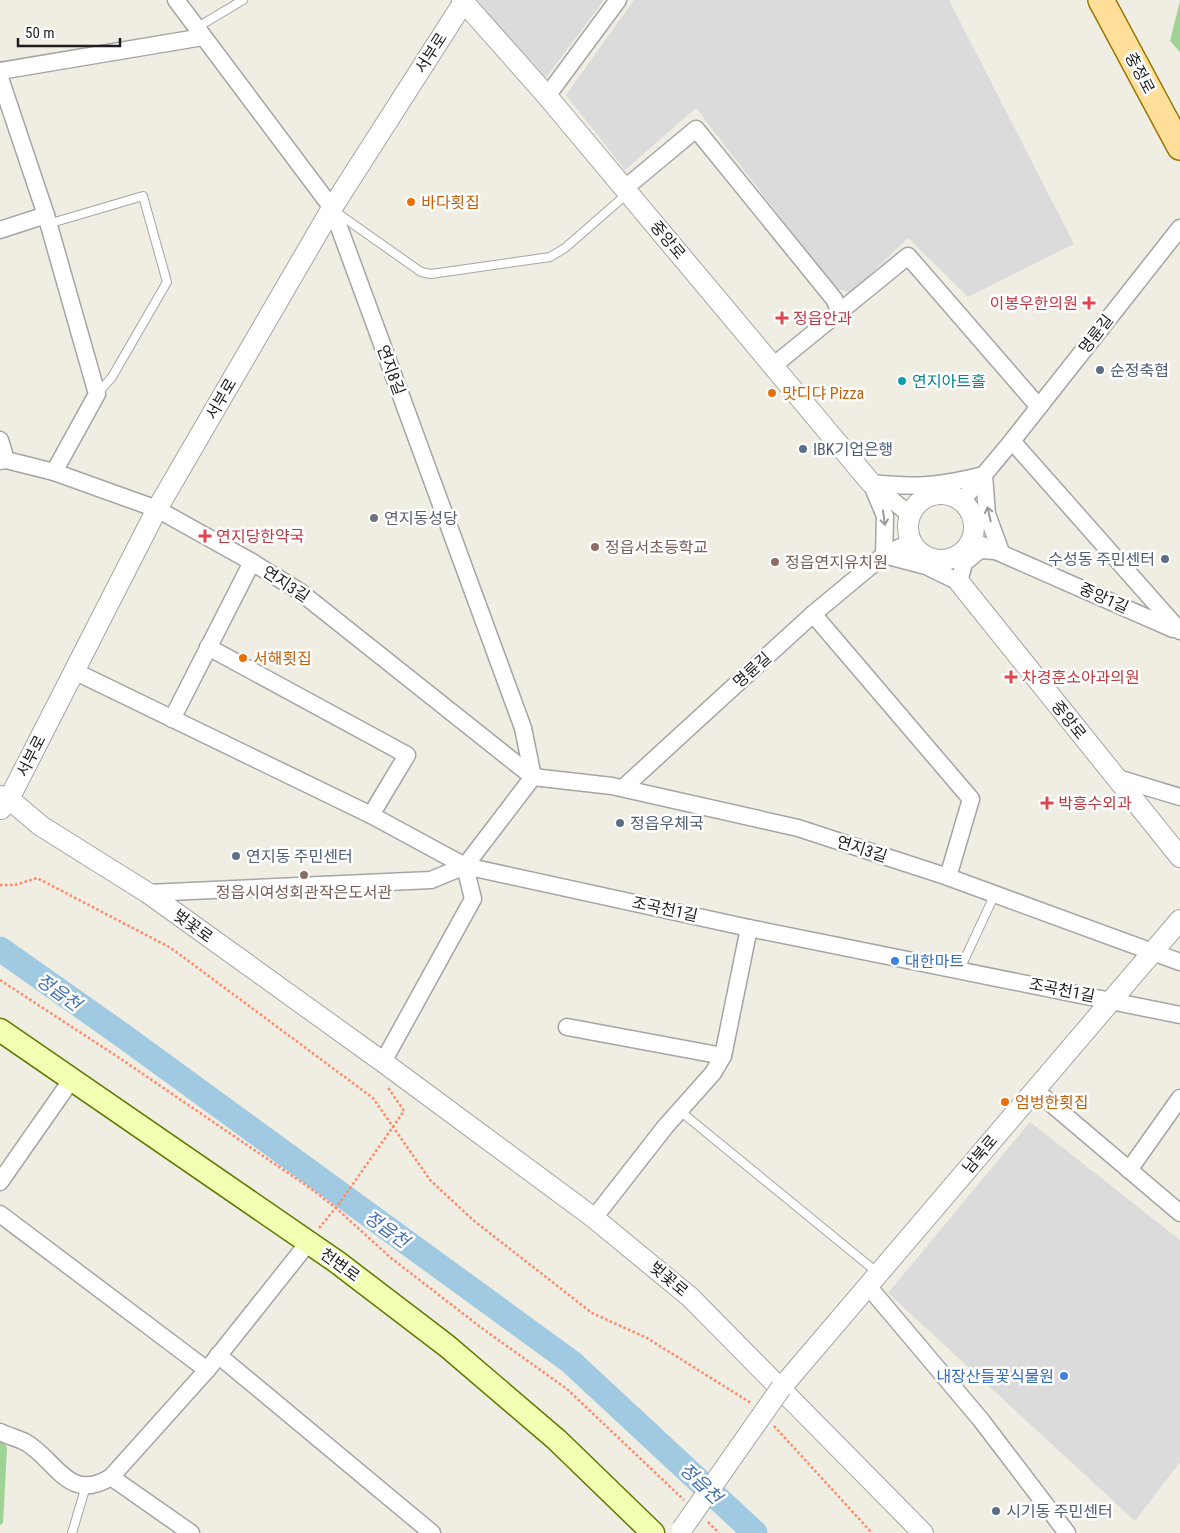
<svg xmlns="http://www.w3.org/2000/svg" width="1180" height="1533" font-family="'Roboto Condensed','Noto Sans KR',sans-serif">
  <rect width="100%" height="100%" fill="#f0ede3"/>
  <g fill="#dcdbdb">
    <polygon points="477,0 604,0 545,79"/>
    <polygon points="634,0 949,0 1074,244 968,297 908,238 851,293 835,288 696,108 625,170 566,95"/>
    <polygon points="1030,1122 1180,1240 1180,1462 1135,1521 888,1293"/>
  </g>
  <g fill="#9fd394">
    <polygon points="1180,1 1180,52 1170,41"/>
    <polygon points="0,1433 7,1448 3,1523 0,1525"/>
  </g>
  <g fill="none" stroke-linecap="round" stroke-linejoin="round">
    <polyline stroke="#9fcae1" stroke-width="25" points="0,949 122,1035 571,1362 755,1533"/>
    <g stroke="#a5a5a5" stroke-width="10">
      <g id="service">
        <polyline points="196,28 243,0"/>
        <polyline points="336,212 421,272 431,274 550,257 565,248 628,193"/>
        <polyline points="48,224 143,196 167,282 112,377 98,393"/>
        <polyline points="960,969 995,894"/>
        <polyline points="680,1111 878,1273"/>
        <polyline points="72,1533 86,1486"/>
      </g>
    </g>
    <g stroke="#a5a5a5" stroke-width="19">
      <g id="minor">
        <polyline points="176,0 332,208 523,728 533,777 465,866"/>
        <polyline points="0,71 203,37"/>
        <polyline points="0,78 46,215 97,394 54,472"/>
        <polyline points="547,96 618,0"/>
        <polyline points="624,189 696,129 834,299 840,312"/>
        <polyline points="0,230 46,215"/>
        <polyline points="773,366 908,256 1039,407"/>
        <polyline points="0,440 6,460"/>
        <polyline points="1012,441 1180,631"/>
        <polyline points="0,461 6,460 54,472 157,509 252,562 299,591 533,777 612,786 798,828 948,877 1180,962"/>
        <polyline points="984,475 987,514 1001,552"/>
        <path d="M871,483C916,488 940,486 984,475"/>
        <polyline points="871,483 885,516 884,555"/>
        <polyline points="875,486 910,515"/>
        <polyline points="962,501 1012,441 1180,228"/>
        <polyline points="973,541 1173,629"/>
        <polyline points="884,555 926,566 959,582"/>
        <polyline points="959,582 964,563 980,550 996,551"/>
        <polyline points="813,614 971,799 948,877"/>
        <polyline points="208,647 407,755 371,815"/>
        <polyline points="74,671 371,815 465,866"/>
        <polyline points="172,719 252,562"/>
        <polyline points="1114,777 1180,797"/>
        <polyline points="623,788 813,614 884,555 911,542"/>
        <polyline points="148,893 431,880 465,866 749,928 1180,1015"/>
        <polyline points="567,1027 723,1056"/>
        <polyline points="383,1062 473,899 465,866"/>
        <polyline points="1035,1090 1180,1213"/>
        <polyline points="1129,1170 1180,1098"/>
        <polyline points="0,1182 72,1079"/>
        <polyline points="0,1214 207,1370"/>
        <polyline points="594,1218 665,1127 713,1073 723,1056 749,928"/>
        <polyline points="868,1286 981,1420 1067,1533"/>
        <polyline points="218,1355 432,1533"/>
        <path d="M0,1432C8,1436 17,1438 25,1442C56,1459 68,1504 111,1477L207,1370L308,1243"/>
        <polyline points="111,1477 191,1533"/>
      </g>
    </g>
    <g stroke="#a5a5a5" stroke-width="22">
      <g id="tertiary">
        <polyline points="462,0 547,96 871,483"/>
        <circle cx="941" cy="527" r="33"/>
        <polyline points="959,582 1180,857"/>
        <polyline points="0,796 9,799 41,826 148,893 383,1062 594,1218 690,1297 923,1533"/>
        <polyline points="1,809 9,799 157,509 332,208 465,0"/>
        <polyline points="781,1388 1180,920"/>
      </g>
    </g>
    <g stroke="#5e7a00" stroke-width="25">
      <polyline id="secondary" points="0,1030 337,1262 447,1346 557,1440 653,1533"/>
    </g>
    <g stroke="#987700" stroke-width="28">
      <polyline id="primary" points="1101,0 1180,147"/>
    </g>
    <g stroke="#ff8765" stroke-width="2.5" stroke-dasharray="2.5 2.5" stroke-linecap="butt">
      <polyline points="0,885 15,885 37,878 171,948 373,1098 430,1180 473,1220 592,1313 647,1338 751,1403"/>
      <polyline points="0,980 118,1057 310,1188 336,1208 391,1258 483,1329 567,1389 684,1500"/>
      <polyline points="319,1228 339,1204 404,1111 387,1086"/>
      <polyline points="774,1426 872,1533"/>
      <polyline points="708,1522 719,1533"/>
    </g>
    <use href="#service" stroke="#fff" stroke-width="8"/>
    <use href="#minor" stroke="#fff" stroke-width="16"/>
    <use href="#tertiary" stroke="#fff" stroke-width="20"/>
    <use href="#secondary" stroke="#f2ffb2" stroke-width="22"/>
    <use href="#primary" stroke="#ffdf99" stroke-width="25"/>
    <g stroke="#a5a5a5" stroke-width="22" stroke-linecap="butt">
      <polyline id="tertiary-bridge" points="682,1529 781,1388"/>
    </g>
    <use href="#tertiary-bridge" stroke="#fff" stroke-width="20"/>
  </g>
  <defs><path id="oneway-shaft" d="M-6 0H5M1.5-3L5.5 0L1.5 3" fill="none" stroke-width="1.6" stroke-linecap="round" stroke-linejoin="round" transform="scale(1.25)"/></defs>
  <g stroke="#9a9a9a">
    <use href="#oneway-shaft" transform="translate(989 514) rotate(-103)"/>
    <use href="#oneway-shaft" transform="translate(884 518) rotate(82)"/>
  </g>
  <g fill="#e8710a" stroke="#fff" stroke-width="2">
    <circle cx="411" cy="202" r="5"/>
    <circle cx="772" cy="393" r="5"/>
    <circle cx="243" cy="658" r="5"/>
    <circle cx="1005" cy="1102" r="5"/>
  </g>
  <g fill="#e0444e" stroke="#fff" stroke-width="2">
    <path d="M1086.5 295.5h5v5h5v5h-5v5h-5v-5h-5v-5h5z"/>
    <path d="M779.5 310.5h5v5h5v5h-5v5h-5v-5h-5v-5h5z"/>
    <path d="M202.5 528.5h5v5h5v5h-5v5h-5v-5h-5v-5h5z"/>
    <path d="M1008.5 669.5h5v5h5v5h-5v5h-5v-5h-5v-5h5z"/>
    <path d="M1044.5 795.5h5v5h5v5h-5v5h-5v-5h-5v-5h5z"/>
  </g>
  <g fill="#5c6f8a" stroke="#fff" stroke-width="2">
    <circle cx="1100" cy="370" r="5"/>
    <circle cx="803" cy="449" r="5"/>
    <circle cx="1165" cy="559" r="5"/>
    <circle cx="620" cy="823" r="5"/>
    <circle cx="236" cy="856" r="5"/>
    <circle cx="996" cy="1511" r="5"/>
  </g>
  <circle fill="#0f9aa8" stroke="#fff" stroke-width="2" cx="902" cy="381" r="5"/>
  <circle fill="#6b7280" stroke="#fff" stroke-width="2" cx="374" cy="518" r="5"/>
  <g fill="#8d6e63" stroke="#fff" stroke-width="2">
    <circle cx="595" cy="547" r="5"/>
    <circle cx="775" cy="562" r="5"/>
    <circle cx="304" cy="875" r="5"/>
  </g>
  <g fill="#3f7fe0" stroke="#fff" stroke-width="2">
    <circle cx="895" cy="961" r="5"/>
    <circle cx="1064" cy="1376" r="5"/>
  </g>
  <g text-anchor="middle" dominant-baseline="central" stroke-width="5" stroke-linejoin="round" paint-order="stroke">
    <g font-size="16" fill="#1e1e1e" stroke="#fff">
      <text transform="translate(431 53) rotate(-57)">서부로</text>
      <text transform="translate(1140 73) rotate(62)">충정로</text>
      <text transform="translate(668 240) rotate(50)">중앙로</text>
      <text transform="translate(1096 334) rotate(-52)">명륜길</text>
      <text transform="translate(391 370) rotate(70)">연지8길</text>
      <text transform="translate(221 399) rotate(-60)">서부로</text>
      <text transform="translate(286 584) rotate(33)">연지3길</text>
      <text transform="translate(1104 598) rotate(24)">중앙1길</text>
      <text transform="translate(752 670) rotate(-42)">명륜길</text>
      <text transform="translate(1069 720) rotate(51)">중앙로</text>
      <text transform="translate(31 756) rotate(-63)">서부로</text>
      <text transform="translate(862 849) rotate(18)">연지3길</text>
      <text transform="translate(665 909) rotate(12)">조곡천1길</text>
      <text transform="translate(193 926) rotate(36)">벚꽃로</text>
      <text transform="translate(1062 990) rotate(11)">조곡천1길</text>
      <text transform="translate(980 1154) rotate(-50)">남북로</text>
      <text transform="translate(340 1265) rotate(36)">천변로</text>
      <text transform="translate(669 1279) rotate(40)">벚꽃로</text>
    </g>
    <g font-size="16" fill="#c56008" stroke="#fff" text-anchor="start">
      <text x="421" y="202">바다횟집</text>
      <text x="782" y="393">맛디댜 Pizza</text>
      <text x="253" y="658">서해횟집</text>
      <text x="1015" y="1102">엄벙한횟집</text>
    </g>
    <g font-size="16" fill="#be3a42" stroke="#fff" text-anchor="start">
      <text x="1078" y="303" text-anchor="end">이봉우한의원</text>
      <text x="793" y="318">정읍안과</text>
      <text x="216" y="536">연지당한약국</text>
      <text x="1022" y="677">차경훈소아과의원</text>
      <text x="1058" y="803">박흥수외과</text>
    </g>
    <g font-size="16" fill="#4e5e75" stroke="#fff" text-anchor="start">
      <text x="1110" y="370">순정축협</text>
      <text x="813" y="449">IBK기업은행</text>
      <text x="1155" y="559" text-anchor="end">수성동 주민센터</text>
      <text x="630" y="823">정읍우체국</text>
      <text x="246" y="856">연지동 주민센터</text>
      <text x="1006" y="1511">시기동 주민센터</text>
    </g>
    <g font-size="16" fill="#0d838f" stroke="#fff" text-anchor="start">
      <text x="912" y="381">연지아트홀</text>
    </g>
    <g font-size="16" fill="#5b616d" stroke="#fff" text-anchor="start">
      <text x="384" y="518">연지동성당</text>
    </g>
    <g font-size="16" fill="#785e54" stroke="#fff" text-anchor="start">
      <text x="605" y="547">정읍서초등학교</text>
      <text x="785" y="562">정읍연지유치원</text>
      <text x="304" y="892" text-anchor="middle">정읍시여성회관작은도서관</text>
    </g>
    <g font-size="16" fill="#366cbe" stroke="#fff" text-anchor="start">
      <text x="905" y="961">대한마트</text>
      <text x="1054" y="1376" text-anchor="end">내장산들꽃식물원</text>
    </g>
    <g font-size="18" font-style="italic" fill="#426eb5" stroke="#fff">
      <text transform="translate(59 992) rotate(36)">정읍천</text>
      <text transform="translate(387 1229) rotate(36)">정읍천</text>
      <text transform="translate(701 1483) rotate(43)">정읍천</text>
    </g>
  </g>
  <path d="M18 38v8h102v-8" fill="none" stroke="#1e1e1e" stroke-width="2.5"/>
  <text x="25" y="38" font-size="15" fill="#1e1e1e" stroke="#ffffff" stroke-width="4" paint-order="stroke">50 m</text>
</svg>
